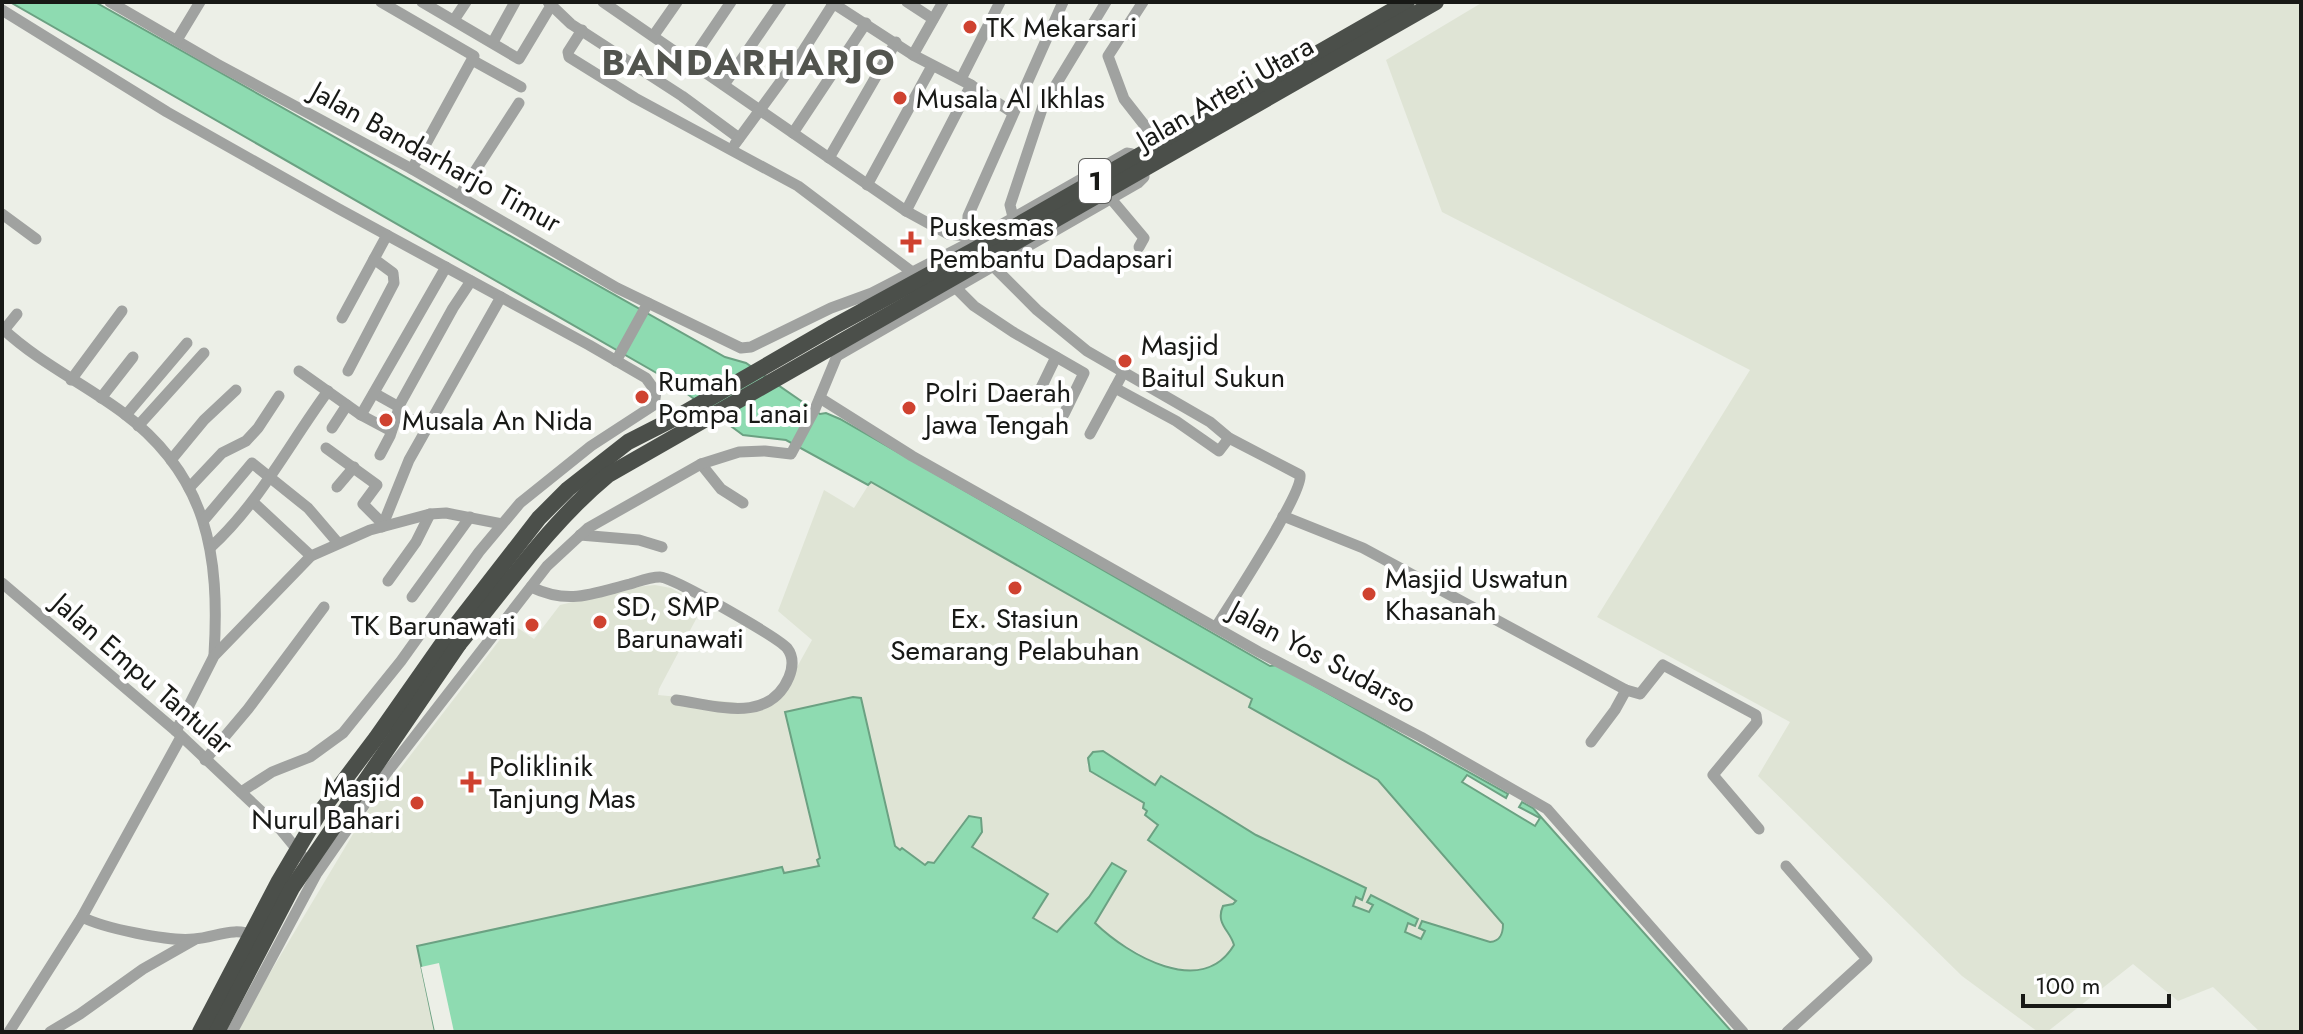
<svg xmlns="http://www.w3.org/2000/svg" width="2303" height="1034" font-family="Jost,sans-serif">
  <rect width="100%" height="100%" fill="#ecefe7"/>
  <g fill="#dfe4d5">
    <polygon points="1483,2 2301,2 2301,1032 2260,1032 2213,987 2178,1001 2133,964 2047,1032 2038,1032 1962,976 1758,776 1790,722 1597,617 1750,370 1442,212 1386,60"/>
    <polygon points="871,481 1253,700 1250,707 1378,780 1503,924 1503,932 1500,937 1490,942 1423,921 1426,931 1422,940 1404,932 1408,923 1371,895 1368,902 1373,905 1369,913 1352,905 1356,897 1362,899 1366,888 1256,835 1161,777 1156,785 1087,764 1090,771 1145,804 1158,825 1148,840 1236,901 1220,921 1234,945 1222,962 1191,972 1152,961 1110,937 1095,923 1126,871 1112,863 1089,897 1058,932 1033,918 1048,894 972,847 951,840 934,863 925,865 903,848 900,850 895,846 861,699 853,697 819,866 784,873 781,867 418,946 435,1032 237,1032 255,998 365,814 512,624 534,639 560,605 635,587 655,585 671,588 703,606 659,689 658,695 762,705 781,696 812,640 778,611 824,490 854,508"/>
  </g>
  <path fill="#8edbb1" stroke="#6ba182" stroke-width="2" d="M10,2H95L725,357L746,363L820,414L826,413L840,419L1270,666L1277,665L1508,794L1506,798L1467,775L1462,782L1535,826L1540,818L1519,807L1522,802L1533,808L1732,1032H435L417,946L782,867L784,873L819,866L817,860L820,858L785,712L853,697L861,698L895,846L900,850L902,848L925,865L928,862L934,863L969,816L981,818L982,832L972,847L1048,894L1033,918L1057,932L1089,897L1112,863L1126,871L1095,923C1128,955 1202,999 1234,945C1230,930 1215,924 1223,906L1233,904L1236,901L1148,840L1158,825L1145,815L1147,811L1143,808L1144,803L1090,771L1088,758L1093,752L1103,751L1155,785L1161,776L1256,835L1366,888L1362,900L1356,897L1353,906L1369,912L1373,905L1367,902L1371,895L1418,919L1415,926L1408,923L1405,932L1421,939L1425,931L1419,928L1422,921L1490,942C1501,941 1503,933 1503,924L1378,780L1249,707L1252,699L871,482L868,485L786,440L743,435L667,379Z"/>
  <polygon fill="#ecefe7" points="439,963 454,1032 435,1032 421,967"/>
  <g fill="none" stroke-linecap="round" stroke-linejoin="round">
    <g stroke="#a0a2a0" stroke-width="11">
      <path d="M110,2L217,64L412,169L617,288L741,348L751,347L831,308L872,293L971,242L1127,153C1138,153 1144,166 1144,177L1138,183L837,356"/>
      <polyline points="381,2 474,56 412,169"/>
      <polyline points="422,2 519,59 552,4"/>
      <polyline points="548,2 571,24 682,96 739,138"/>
      <polyline points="603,2 906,211 948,234 967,236"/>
      <polyline points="831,2 913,55 971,85 1013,113"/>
      <polyline points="907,2 933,19"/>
      <polyline points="1143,2 1108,56 1124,99 1160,145"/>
      <polyline points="2,10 167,112 339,209 589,345 646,378 656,392 654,405 591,446 520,503 479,552 401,661 343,733 310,757 272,772 241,792"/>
      <polyline points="454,20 466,2"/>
      <polyline points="582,30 568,52 569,57 635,98 798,186 912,272"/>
      <polyline points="654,35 677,2"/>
      <polyline points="177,40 200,2"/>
      <polyline points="493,42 515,2"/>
      <polyline points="913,55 943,2"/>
      <polyline points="472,60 521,87"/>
      <polyline points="691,61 731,2"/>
      <polyline points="961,79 1000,2"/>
      <polyline points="724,85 781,2"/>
      <polyline points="793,133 866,23"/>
      <polyline points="735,144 803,51 833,4"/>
      <polyline points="829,158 896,42"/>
      <polyline points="867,185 932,66"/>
      <polyline points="459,196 519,103"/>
      <polyline points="1112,200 1144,238 1139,247"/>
      <polyline points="906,211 971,85"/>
      <polyline points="2,214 36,239"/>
      <polyline points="1013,217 1010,205 1043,106 1106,2"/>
      <polyline points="975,247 967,236 968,216 1063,2"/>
      <path d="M992,265L1037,310L1087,351L1210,422L1229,438L1300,475C1304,492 1230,604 1216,627"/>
      <polyline points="957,289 974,306 1013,332 1084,373 1064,414"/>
      <polyline points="342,318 387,235"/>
      <path d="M2,328C38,362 83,383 122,412C208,476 220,555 214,655"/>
      <polyline points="4,330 17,314"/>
      <polyline points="616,361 648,303"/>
      <polyline points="299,371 361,415 391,431"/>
      <polyline points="348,371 394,283 393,273 374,259"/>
      <polyline points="71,380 122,311"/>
      <polyline points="1115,388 1176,421 1219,451 1229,438"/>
      <polyline points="1039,392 1056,357"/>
      <polyline points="374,393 399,407"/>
      <polyline points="101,398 133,357"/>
      <polyline points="820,398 912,456 1093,558 1259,652 1421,737 1547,809 1743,1032"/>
      <polyline points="399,413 427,428"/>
      <polyline points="126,415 187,343"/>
      <polyline points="361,415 446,267"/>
      <polyline points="138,426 204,353"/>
      <polyline points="332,428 347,405"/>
      <polyline points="1090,434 1123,373"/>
      <polyline points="326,448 377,485 363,504 383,524"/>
      <polyline points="380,455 390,436 401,402 453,308 471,281"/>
      <polyline points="171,460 204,420 236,390"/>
      <polyline points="701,464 721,489 743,503"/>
      <polyline points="337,487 354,467"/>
      <polyline points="189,488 222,453 246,441 258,428 279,396"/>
      <polyline points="253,502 311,556"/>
      <polyline points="1283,516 1363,548 1626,690 1615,710 1591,742"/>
      <polyline points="204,520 252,463 308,508 338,543"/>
      <polyline points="382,527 409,460 501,297"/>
      <polyline points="580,535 639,540 662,547"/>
      <path d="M211,547C260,502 289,444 328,391"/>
      <polyline points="388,581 416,542 430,514"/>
      <polyline points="2,583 176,731 281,830 313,869"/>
      <path d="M531,587C569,605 591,594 630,584C640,581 650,577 660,577C673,577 777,637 787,648C794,657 793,667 789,677C769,725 715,705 676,700"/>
      <polyline points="412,597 470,517"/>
      <polyline points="1626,690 1640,694 1663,665 1756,715 1757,722 1713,775 1759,829"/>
      <polyline points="176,731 214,656 311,556 370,530 430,514 446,513 502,524"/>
      <polyline points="205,760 248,709 324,607"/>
      <polyline points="1786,866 1867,959 1787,1032"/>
      <path d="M82,917C103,928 170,942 194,939C217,937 233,926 256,936"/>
      <polyline points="9,1032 82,917 181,737"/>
      <polyline points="50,1032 80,1014 143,969 194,940"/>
      <polyline points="232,1032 317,873 385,775 547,566 588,528 701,464 739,452 765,451 791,454 815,409 839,351"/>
    </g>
    <g stroke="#4b4f4a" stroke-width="16">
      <polyline points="449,634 539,518 568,489 628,442 679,416 833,327 976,249 1407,2"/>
      <path d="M459,644C507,586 550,523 608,475L1436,2"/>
    </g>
    <g stroke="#4b4f4a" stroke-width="16">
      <polyline points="200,1032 279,881 318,815 376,738 449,634"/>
      <polyline points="217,1032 292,888 459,644"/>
    </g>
  </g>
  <g fill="#cf4230" stroke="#fff" stroke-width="3">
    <circle cx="970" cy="27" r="8"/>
    <circle cx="900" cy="98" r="8"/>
    <path d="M907 230h8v8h8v8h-8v8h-8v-8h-8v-8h8z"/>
    <circle cx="1125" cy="361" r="8"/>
    <circle cx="642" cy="397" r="8"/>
    <circle cx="909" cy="408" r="8"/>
    <circle cx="386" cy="420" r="8"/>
    <circle cx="1015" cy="588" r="8"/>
    <circle cx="1369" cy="594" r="8"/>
    <circle cx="600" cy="622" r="8"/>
    <circle cx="532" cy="625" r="8"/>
    <path d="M467 770h8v8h8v8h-8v8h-8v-8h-8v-8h8z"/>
    <circle cx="417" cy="803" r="8"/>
  </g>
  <g text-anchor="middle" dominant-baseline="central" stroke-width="8" stroke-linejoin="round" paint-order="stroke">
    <rect fill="#fff" stroke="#5d5e5c" stroke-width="2" x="1079" y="159" width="32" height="44" rx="6"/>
    <g font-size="26" font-weight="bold" fill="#181916">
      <text x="1095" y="181">1</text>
    </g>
    <g font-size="28" fill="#181916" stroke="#fff" text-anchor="start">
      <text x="986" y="27">TK Mekarsari</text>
      <text x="916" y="98">Musala Al Ikhlas</text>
      <text x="929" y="226">Puskesmas<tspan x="929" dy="32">Pembantu Dadapsari</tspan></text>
      <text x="1141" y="345">Masjid<tspan x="1141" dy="32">Baitul Sukun</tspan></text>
      <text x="658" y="381">Rumah<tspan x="658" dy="32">Pompa Lanai</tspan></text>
      <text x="925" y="392">Polri Daerah<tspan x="925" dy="32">Jawa Tengah</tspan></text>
      <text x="402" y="420">Musala An Nida</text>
      <text x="1385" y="578">Masjid Uswatun<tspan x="1385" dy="32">Khasanah</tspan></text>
      <text x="616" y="606">SD, SMP<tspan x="616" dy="32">Barunawati</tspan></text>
      <text x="1015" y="618" text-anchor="middle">Ex. Stasiun<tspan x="1015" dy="32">Semarang Pelabuhan</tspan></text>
      <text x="516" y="625" text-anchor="end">TK Barunawati</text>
      <text x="489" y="766">Poliklinik<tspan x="489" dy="32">Tanjung Mas</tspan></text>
      <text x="401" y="787" text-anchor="end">Masjid<tspan x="401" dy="32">Nurul Bahari</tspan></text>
    </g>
    <g font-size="28" fill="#181916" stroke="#fff">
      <text transform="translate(1225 93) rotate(-30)">Jalan Arteri Utara</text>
      <text transform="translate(436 157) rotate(29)">Jalan Bandarharjo Timur</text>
      <text transform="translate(1323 657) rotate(28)">Jalan Yos Sudarso</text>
      <text transform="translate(143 674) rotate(41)">Jalan Empu Tantular</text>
    </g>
    <g font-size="36" font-weight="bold" letter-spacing="2" fill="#52544e" stroke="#fff">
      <text x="749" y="62">BANDARHARJO</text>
    </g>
  </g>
  <rect width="2303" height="1034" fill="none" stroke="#181916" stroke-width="8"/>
  <path d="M2023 994v12h146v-12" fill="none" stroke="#181916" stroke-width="4"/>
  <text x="2035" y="994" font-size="24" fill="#181916" stroke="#ffffff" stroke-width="6" paint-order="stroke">100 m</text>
</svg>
